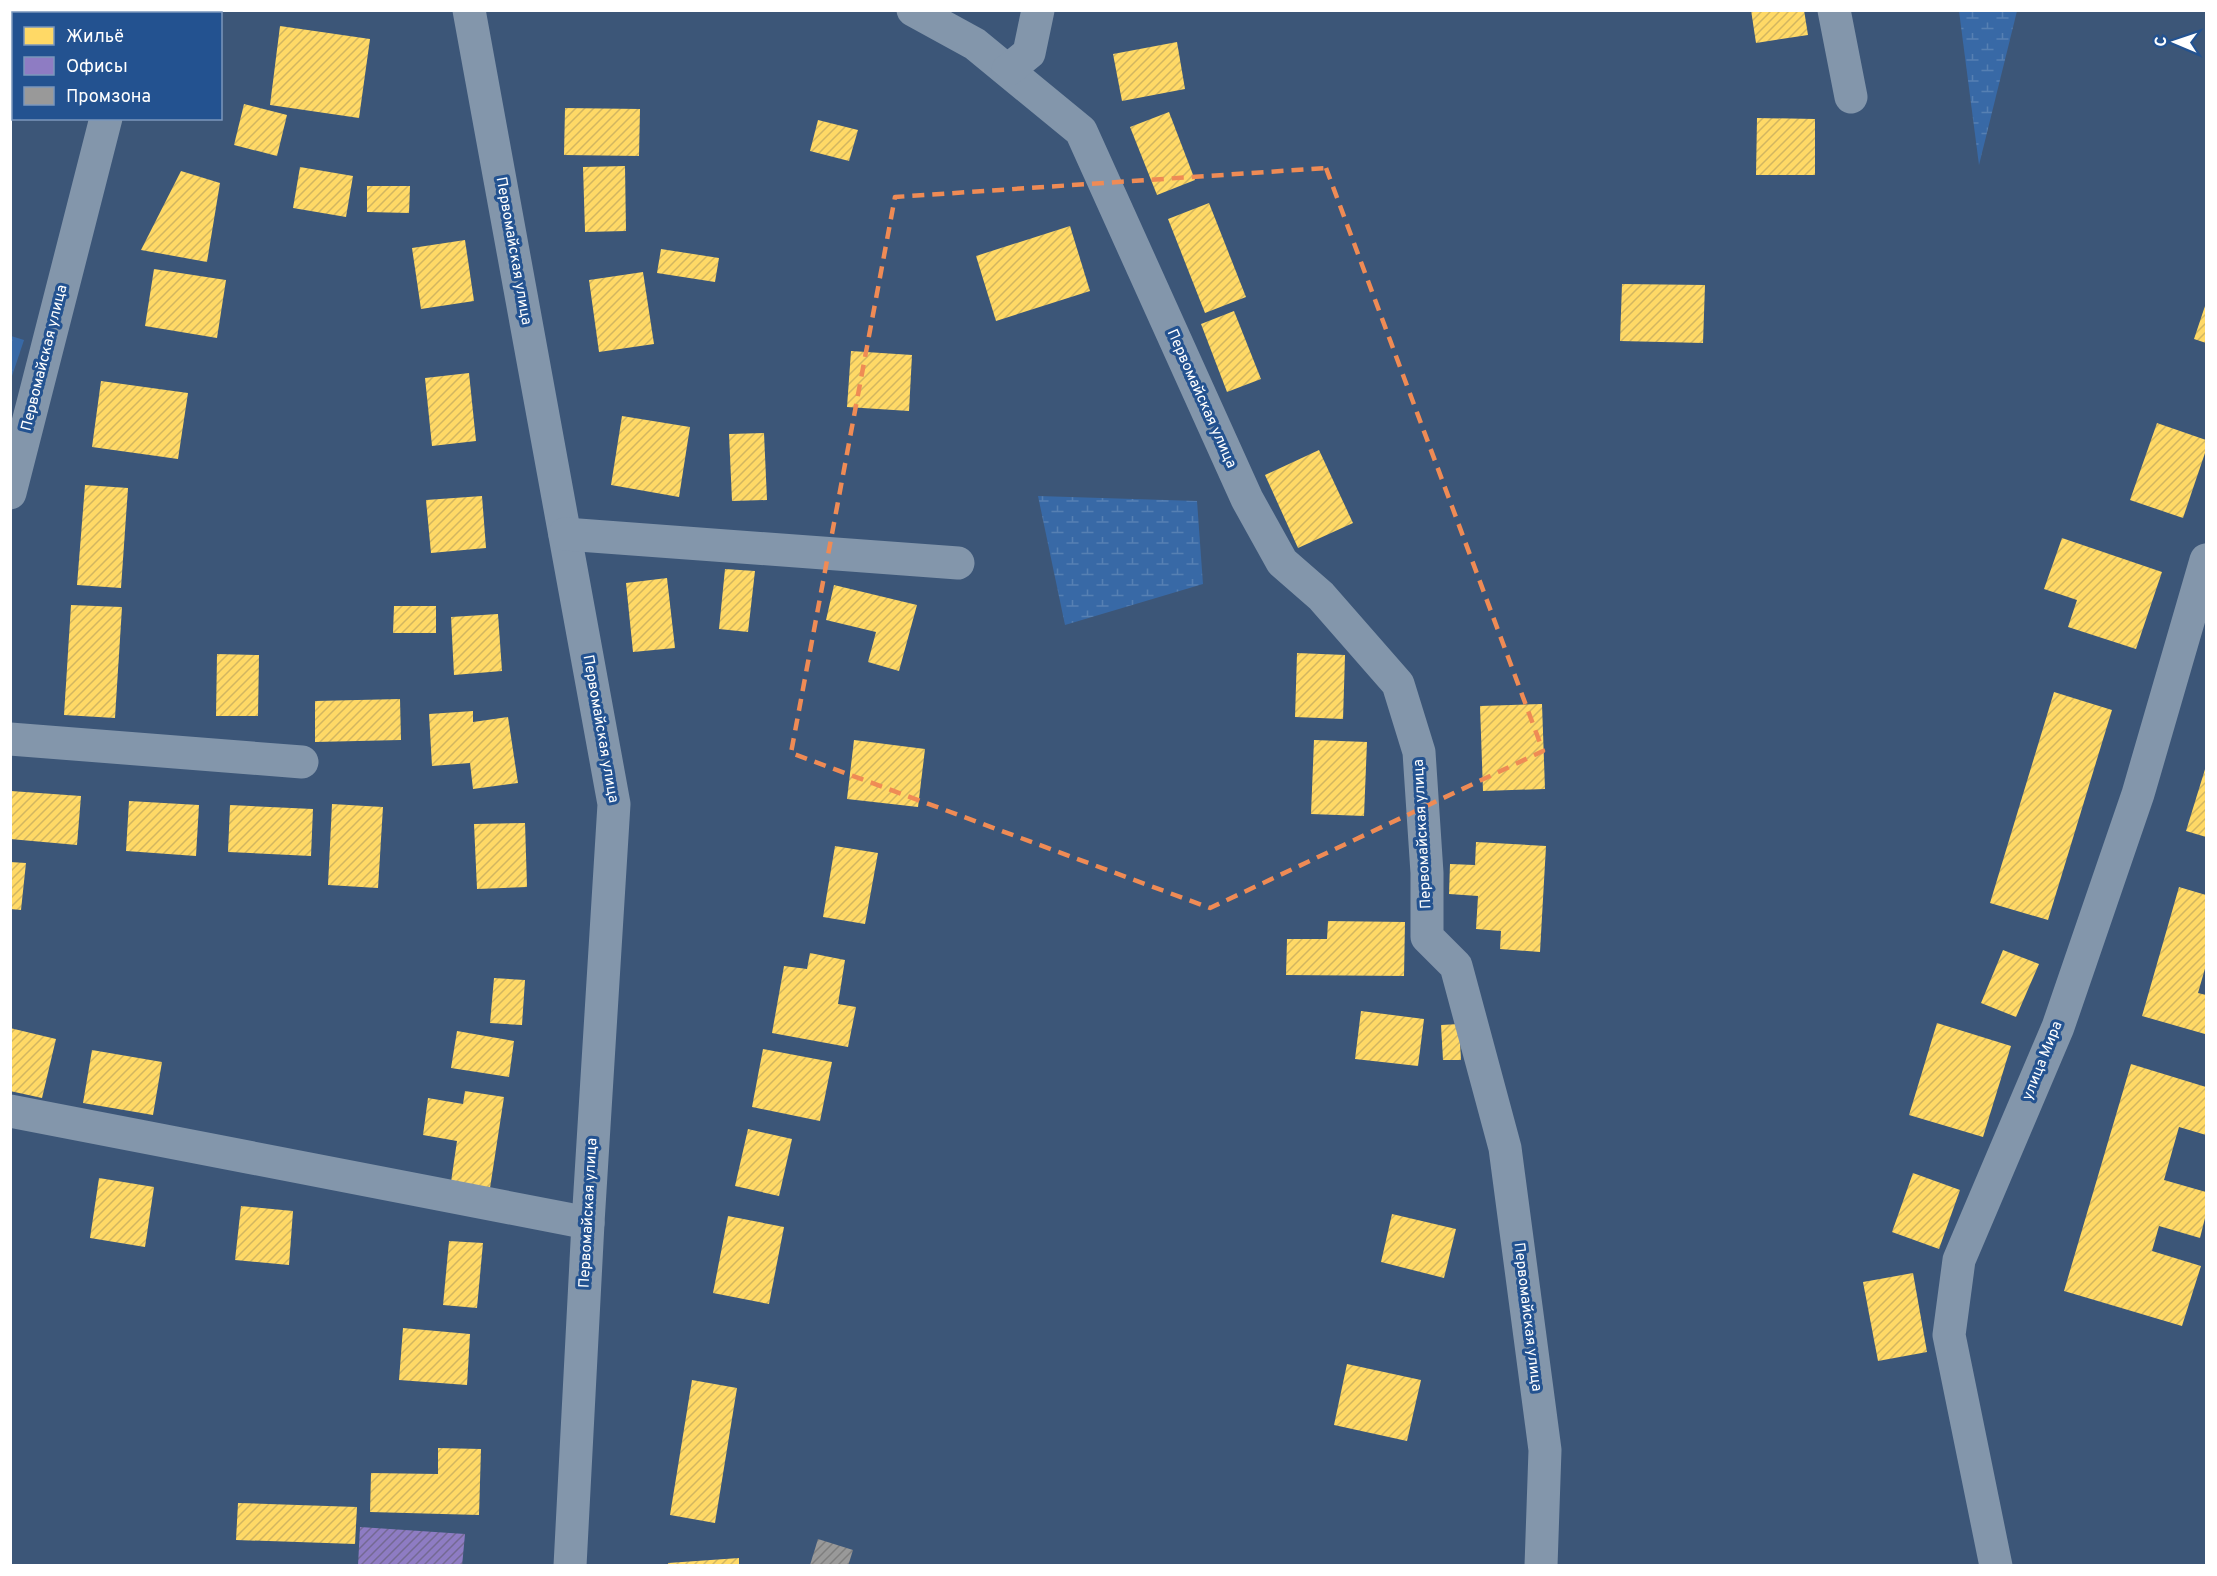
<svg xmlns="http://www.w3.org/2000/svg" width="2217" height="1576" font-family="Overpass,sans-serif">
  <defs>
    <pattern id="forest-firs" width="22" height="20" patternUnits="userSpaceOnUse" patternTransform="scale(1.5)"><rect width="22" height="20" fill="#3869a6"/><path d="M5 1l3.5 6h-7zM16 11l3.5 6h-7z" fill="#5680b3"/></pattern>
    <pattern id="wetland-marsh" width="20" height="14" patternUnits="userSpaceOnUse" patternTransform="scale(1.5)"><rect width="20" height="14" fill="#3869a6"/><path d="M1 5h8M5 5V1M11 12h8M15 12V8" fill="none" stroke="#5680b3"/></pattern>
    <pattern id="homes-hatch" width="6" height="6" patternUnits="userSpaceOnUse" patternTransform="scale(1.5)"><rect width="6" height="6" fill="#ffd966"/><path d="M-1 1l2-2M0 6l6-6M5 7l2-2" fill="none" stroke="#d2b660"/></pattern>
    <pattern id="offices-hatch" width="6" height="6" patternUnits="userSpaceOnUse" patternTransform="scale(1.5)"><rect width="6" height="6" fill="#8e7cc3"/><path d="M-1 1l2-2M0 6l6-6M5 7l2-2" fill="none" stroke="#746993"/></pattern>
    <pattern id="industry-hatch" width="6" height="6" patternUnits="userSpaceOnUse" patternTransform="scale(1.5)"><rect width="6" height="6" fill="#999"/><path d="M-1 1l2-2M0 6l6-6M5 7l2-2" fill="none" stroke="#7e7e7e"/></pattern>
  </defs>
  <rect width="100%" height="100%" fill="#3c5678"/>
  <polygon fill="url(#forest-firs)" points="11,336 24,340 11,379 10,336"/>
  <g fill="url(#wetland-marsh)">
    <polygon points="1959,11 2017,11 1979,165"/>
    <polygon points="1038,496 1197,501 1203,584 1065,625"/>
  </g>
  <g fill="url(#homes-hatch)">
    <polygon points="10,10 85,10 85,14 14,14 14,68 10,68"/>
    <polygon points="1751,10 1804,10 1808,35 1756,43"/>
    <polygon points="280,26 370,39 359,118 270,105"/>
    <polygon points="1177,42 1185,89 1122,101 1113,54"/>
    <polygon points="244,104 287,115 277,156 234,145"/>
    <polygon points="565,108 640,109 639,156 564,155"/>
    <polygon points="1169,112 1195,180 1157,195 1130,127"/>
    <polygon points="1757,118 1815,119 1815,175 1756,175"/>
    <polygon points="818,120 858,130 849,161 810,151"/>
    <polygon points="625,166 626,231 585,232 583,167"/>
    <polygon points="300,167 353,176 346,217 293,208"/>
    <polygon points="181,171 220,183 207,262 141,250"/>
    <polygon points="367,186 410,186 409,213 367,212"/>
    <polygon points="1209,203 1246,297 1205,313 1168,219"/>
    <polygon points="1070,226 1090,291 996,321 976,256"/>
    <polygon points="465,240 474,301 421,309 412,248"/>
    <polygon points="661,249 719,258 715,282 657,273"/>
    <polygon points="154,269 226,280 217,338 145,326"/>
    <polygon points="643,272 654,344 599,352 589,280"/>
    <polygon points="1622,284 1705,285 1703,343 1620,341"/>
    <polygon points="2206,303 2206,343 2194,339"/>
    <polygon points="1234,311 1261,379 1227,392 1201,324"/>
    <polygon points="851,351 912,355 909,411 847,407"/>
    <polygon points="469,373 476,441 432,446 425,378"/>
    <polygon points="101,381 188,393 178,459 92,447"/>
    <polygon points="622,416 690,427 679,497 611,485"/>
    <polygon points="2157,423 2206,440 2206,450 2183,518 2130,500"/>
    <polygon points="764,433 767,500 732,501 729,434"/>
    <polygon points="1319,450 1353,523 1298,548 1265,475"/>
    <polygon points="85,485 128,488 121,588 77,585"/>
    <polygon points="482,496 486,548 431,553 426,500"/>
    <polygon points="2062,538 2162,572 2136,649 2068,627 2077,600 2044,589"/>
    <polygon points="725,569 755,571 748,632 719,629"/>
    <polygon points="667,578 675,648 633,652 626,583"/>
    <polygon points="834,585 917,605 899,671 868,662 876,632 826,620"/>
    <polygon points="71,605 122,607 115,718 64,715"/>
    <polygon points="394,606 436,606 436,633 393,633"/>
    <polygon points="498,614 502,671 454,675 451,617"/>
    <polygon points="1297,653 1345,655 1343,719 1295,717"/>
    <polygon points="217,654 259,655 258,716 216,716"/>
    <polygon points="2054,692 2112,710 2048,920 1990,903"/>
    <polygon points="400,699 401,740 315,742 315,701"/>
    <polygon points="1542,704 1545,789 1483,791 1480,706"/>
    <polygon points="473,711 473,722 508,717 518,783 473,789 470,763 432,766 429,714"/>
    <polygon points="854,740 925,749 918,807 847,799"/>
    <polygon points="1314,740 1367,742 1364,816 1311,814"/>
    <polygon points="2206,766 2206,837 2186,831"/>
    <polygon points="11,791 81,796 77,845 10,839"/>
    <polygon points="129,801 199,805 196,856 126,851"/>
    <polygon points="332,804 383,807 378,888 328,885"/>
    <polygon points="230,805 313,809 311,856 228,852"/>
    <polygon points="525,823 527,887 477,889 474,824"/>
    <polygon points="1476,842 1546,846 1540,952 1500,949 1501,931 1476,929 1478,896 1449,894 1450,864 1475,865"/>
    <polygon points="835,846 878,853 865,924 823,917"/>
    <polygon points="10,862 26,863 21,910 10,909"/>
    <polygon points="2179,887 2206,895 2206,965 2198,993 2206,995 2205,1034 2142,1016"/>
    <polygon points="1328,921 1405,922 1404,976 1286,975 1287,939 1327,939"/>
    <polygon points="2003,950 2039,964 2016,1017 1981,1003"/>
    <polygon points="810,953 845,960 838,1004 856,1007 848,1047 772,1033 784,966 807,969"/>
    <polygon points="494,978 525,980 522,1025 490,1023"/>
    <polygon points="1361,1011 1424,1019 1418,1066 1355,1059"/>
    <polygon points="1937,1023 2011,1046 1983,1137 1909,1115"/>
    <polygon points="1459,1024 1461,1060 1443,1060 1441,1025"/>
    <polygon points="10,1028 56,1039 42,1098 10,1091"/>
    <polygon points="457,1031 514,1041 509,1077 451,1068"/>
    <polygon points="763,1049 832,1062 820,1121 752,1107"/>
    <polygon points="92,1050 162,1062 153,1115 83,1103"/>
    <polygon points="2131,1064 2206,1087 2206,1135 2179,1127 2164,1180 2206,1192 2206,1214 2200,1238 2159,1226 2152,1251 2201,1266 2182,1326 2064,1291"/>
    <polygon points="465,1091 504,1097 490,1188 451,1182 457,1141 423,1135 428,1098 463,1104"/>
    <polygon points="748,1129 792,1139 779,1196 735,1186"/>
    <polygon points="1913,1173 1960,1190 1939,1249 1892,1232"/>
    <polygon points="99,1178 154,1187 145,1247 90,1238"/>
    <polygon points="241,1206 293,1211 289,1265 235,1260"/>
    <polygon points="1392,1214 1456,1229 1444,1278 1381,1262"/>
    <polygon points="728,1216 784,1227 769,1304 713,1293"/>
    <polygon points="449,1241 483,1243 477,1308 443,1305"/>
    <polygon points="1913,1273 1927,1352 1878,1361 1863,1282"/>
    <polygon points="403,1328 470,1334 467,1385 399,1380"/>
    <polygon points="1347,1364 1421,1380 1407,1441 1334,1425"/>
    <polygon points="692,1380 737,1388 715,1523 670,1515"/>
    <polygon points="438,1448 481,1449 479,1515 370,1512 371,1473 438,1474"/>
    <polygon points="238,1503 357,1507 355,1544 236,1540"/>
    <polygon points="739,1558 739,1566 668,1566 668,1563"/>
  </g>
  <polygon fill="url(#offices-hatch)" points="360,1527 465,1534 462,1566 358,1566"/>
  <polygon fill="url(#industry-hatch)" points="818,1539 853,1550 848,1566 810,1565"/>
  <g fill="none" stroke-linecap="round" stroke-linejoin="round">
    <g stroke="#8396ab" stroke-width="33">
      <polyline points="469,10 614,804 588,1223 570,1566"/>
      <polyline points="913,10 975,44 1081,131 1247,499 1282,562 1321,596 1398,684 1419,752 1427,873 1427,937 1456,966 1505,1148 1545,1450 1541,1566"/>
      <polyline points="1834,10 1851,97"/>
      <polyline points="163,14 166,10"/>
      <polyline points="1008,70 1029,53 1038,10"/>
      <polyline points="10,493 106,118"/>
      <polyline points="565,534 958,563"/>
      <polyline points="10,739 302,762"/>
      <polyline points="10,1111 588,1223"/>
      <polyline points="1996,1566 1949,1335 1959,1260 2058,1027 2138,794 2206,560"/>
    </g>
  </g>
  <path fill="none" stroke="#ef8b55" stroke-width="4.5" stroke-dasharray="12 8" stroke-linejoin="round" d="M1326,168L1543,751L1210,908L791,753L895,197Z"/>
  <g text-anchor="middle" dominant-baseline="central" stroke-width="6" stroke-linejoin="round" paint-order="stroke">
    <g font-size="15" fill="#fff" stroke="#235290">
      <text transform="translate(513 251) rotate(80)">Первомайская улица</text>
      <text transform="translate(45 358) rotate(-76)">Первомайская улица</text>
      <text transform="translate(1201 399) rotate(66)">Первомайская улица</text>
      <text transform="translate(600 729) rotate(80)">Первомайская улица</text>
      <text transform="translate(1423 834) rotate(-93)">Первомайская улица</text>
      <text transform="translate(2043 1061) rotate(-68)">улица Мира</text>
      <text transform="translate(589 1213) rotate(-87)">Первомайская улица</text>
      <text transform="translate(1527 1317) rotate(83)">Первомайская улица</text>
    </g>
  </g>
  <rect width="2217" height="1576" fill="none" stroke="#ffffff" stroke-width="24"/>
  <rect x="12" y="12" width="210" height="108" fill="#235290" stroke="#7b97bc" stroke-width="1.5"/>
  <rect x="24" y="27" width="30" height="18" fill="#ffd966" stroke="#7b97bc" stroke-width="1.5"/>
  <text x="66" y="42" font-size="18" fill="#ffffff">Жильё</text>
  <rect x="24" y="57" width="30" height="18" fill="#8e7cc3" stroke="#7b97bc" stroke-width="1.5"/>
  <text x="66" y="72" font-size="18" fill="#ffffff">Офисы</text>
  <rect x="24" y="87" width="30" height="18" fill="#999999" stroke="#7b97bc" stroke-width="1.5"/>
  <text x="66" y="102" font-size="18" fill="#ffffff">Промзона</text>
  <g transform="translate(2175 42) rotate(272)" stroke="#235290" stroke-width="4.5" paint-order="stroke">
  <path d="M0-4.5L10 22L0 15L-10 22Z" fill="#ffffff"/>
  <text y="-9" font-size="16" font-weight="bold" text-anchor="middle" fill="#ffffff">С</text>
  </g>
</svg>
